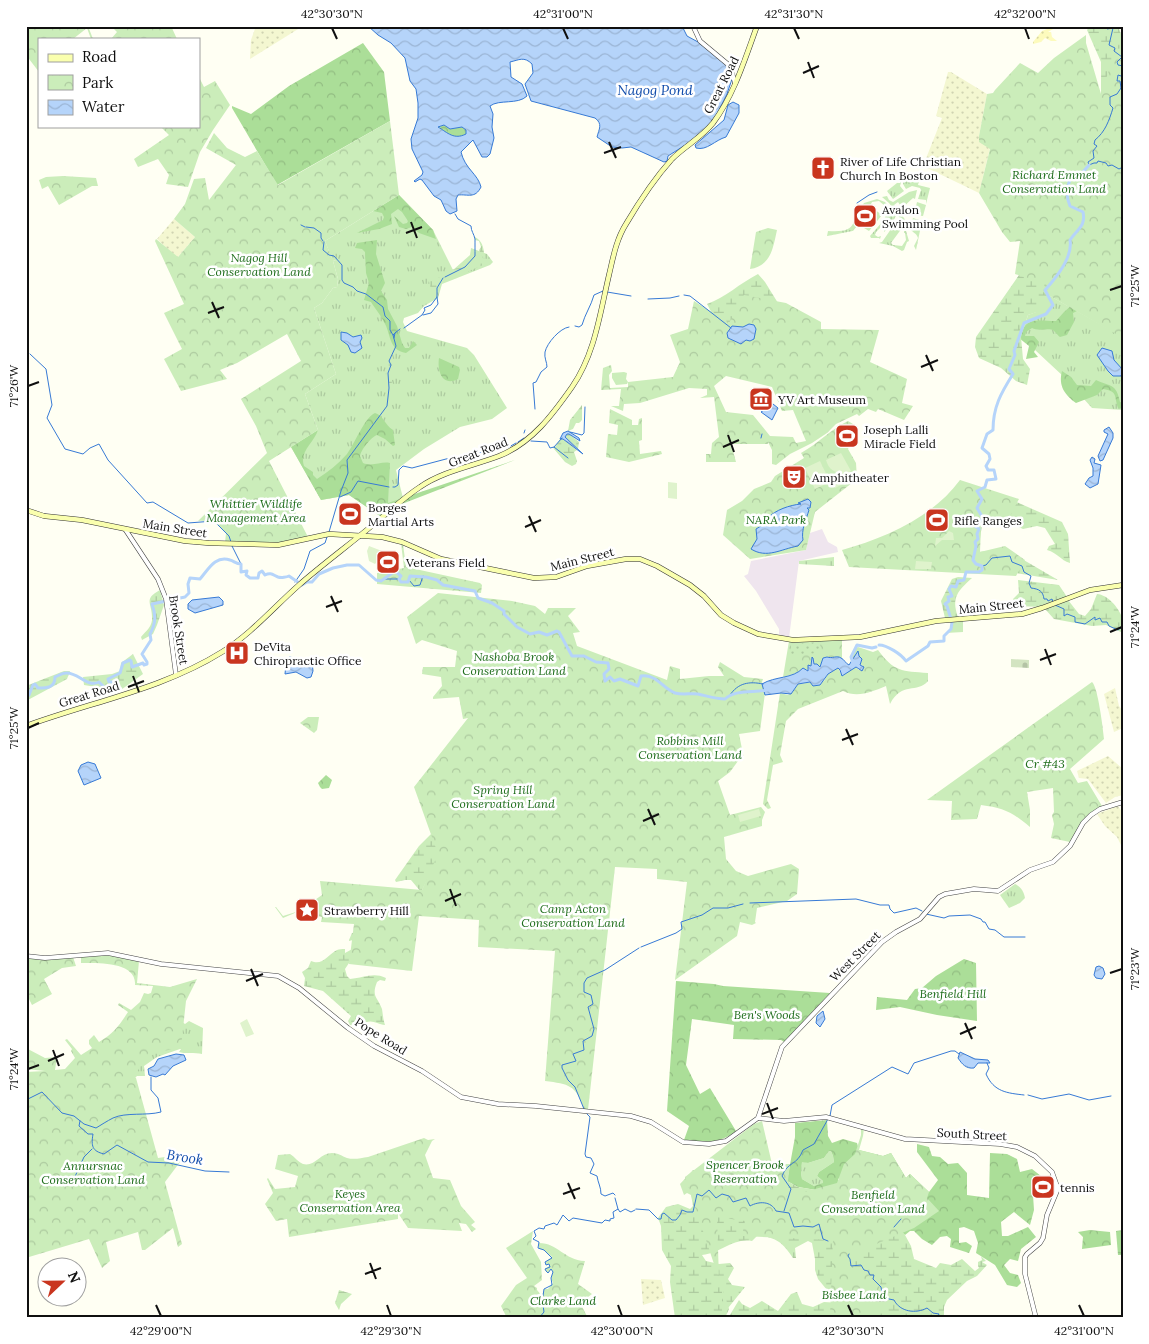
<svg xmlns="http://www.w3.org/2000/svg" width="1149" height="1344" font-family="Lora,serif">
  <defs>
    <pattern id="farmland-dots" width="8" height="8" patternUnits="userSpaceOnUse" patternTransform="scale(1.25)"><rect width="8" height="8" fill="#f4f7d1"/><path d="M2 2h.1M6 6h.1" fill="none" stroke="#d0d3b2" stroke-width="1.8" stroke-linecap="round"/></pattern>
    <pattern id="grass-tufts" width="24" height="20" patternUnits="userSpaceOnUse" patternTransform="scale(1.25)"><rect width="24" height="20" fill="#cbedba"/><path d="M3 7l-1-3M5 7V3M7 7l1-3M15 17l-1-3M17 17v-4M19 17l1-3" fill="none" stroke="#adca9f"/></pattern>
    <pattern id="forest-crowns" width="20" height="18" patternUnits="userSpaceOnUse" patternTransform="scale(1.25)"><rect width="20" height="18" fill="#abde98"/><path d="M2 6a3 3 0 1 1 6 0M12 15a3 3 0 1 1 6 0" fill="none" stroke="#92bd82"/></pattern>
    <pattern id="wetland-marsh" width="20" height="14" patternUnits="userSpaceOnUse" patternTransform="scale(1.25)"><rect width="20" height="14" fill="#cbedba"/><path d="M1 5h8M5 5V1M11 12h8M15 12V8" fill="none" stroke="#adca9f"/></pattern>
    <pattern id="sand-dots" width="8" height="8" patternUnits="userSpaceOnUse" patternTransform="scale(1.25)"><rect width="8" height="8" fill="#fdfbbd"/><path d="M2 2h.1M6 6h.1" fill="none" stroke="#d8d6a1" stroke-width="1.8" stroke-linecap="round"/></pattern>
    <pattern id="cemetery-stones" width="16" height="16" patternUnits="userSpaceOnUse" patternTransform="scale(1.25)"><rect width="16" height="16" fill="#d3e4c1"/><path d="M2 7V4a2 2 0 0 1 4 0v3zM10 15v-3a2 2 0 0 1 4 0v3z" fill="#b4c3a5"/></pattern>
    <pattern id="park-crowns" width="20" height="18" patternUnits="userSpaceOnUse" patternTransform="scale(1.25)"><rect width="20" height="18" fill="#cbedba"/><path d="M2 6a3 3 0 1 1 6 0M12 15a3 3 0 1 1 6 0" fill="none" stroke="#adca9f"/></pattern>
    <pattern id="garden-dots" width="8" height="8" patternUnits="userSpaceOnUse" patternTransform="scale(1.25)"><rect width="8" height="8" fill="#cbedba"/><path d="M2 2h.1M6 6h.1" fill="none" stroke="#adca9f" stroke-width="1.8" stroke-linecap="round"/></pattern>
    <pattern id="water-waves" width="16" height="10" patternUnits="userSpaceOnUse" patternTransform="scale(1.25)"><rect width="16" height="10" fill="#b5d4fa"/><path d="M0 5q4-4 8 0t8 0" fill="none" stroke="#9bb5d5"/></pattern>
  </defs>
  <rect width="100%" height="100%" fill="#fffff3"/>
  <polygon fill="#efe5ee" points="822,529 828,542 837,547 838,552 799,561 789,638 779,636 779,629 756,591 744,576 748,574 751,561 806,550 810,533"/>
  <g fill="url(#farmland-dots)">
    <polygon points="256,26 303,26 250,59 251,40"/>
    <polygon points="948,72 951,72 987,94 979,136 990,148 979,193 923,166 942,118 936,116"/>
    <polygon points="174,219 195,237 177,258 157,239"/>
    <polygon points="1115,688 1119,706 1123,711 1123,728 1114,732 1104,694"/>
    <polygon points="1108,756 1123,769 1123,795 1115,797 1106,803 1088,779 1079,778 1077,771"/>
    <polygon points="1118,806 1123,813 1123,849 1117,837 1105,826 1097,814"/>
    <polygon points="641,1279 661,1280 665,1298 643,1305"/>
  </g>
  <g fill="url(#grass-tufts)">
    <polygon points="919,172 921,173 918,185 930,188 926,204 926,200 918,199 921,190 920,188 912,186 906,189 903,184 904,179 908,177 908,176 916,175"/>
    <polygon points="900,178 902,179 900,186 904,191 893,199 887,191 897,183 900,183"/>
    <polygon points="917,190 915,199 913,198 902,208 898,202 894,205 907,222 909,221 908,228 907,228 889,203 882,197 887,196 889,200 893,202 909,192"/>
    <polygon points="399,195 433,230 453,270 470,255 471,248 487,254 493,262 490,265 442,284 438,298 424,306 418,313 404,318 403,322 407,331 467,348 474,355 507,408 492,419 460,427 424,449 396,470 403,498 380,516 349,495 321,500 291,447 318,430 305,394 336,374 314,308 322,303 333,288 337,287 338,279 333,261 336,260 332,259 325,241"/>
    <path d="M877,199L885,202L889,207L884,213L883,212L885,206L879,201L872,202L870,206L882,215L869,231L859,225C856,226 855,229 853,231C851,231 829,236 827,236L828,231C860,233 849,222 864,203Z"/>
    <polygon points="917,202 926,205 923,216 914,215"/>
    <polygon points="889,210 891,210 896,216 889,227 884,222 882,223 881,226 887,229 884,232 884,229 881,227 876,232 875,235 878,237 881,236 880,239 879,238 871,238 870,236 883,221"/>
    <path d="M913,218L922,221L916,250L914,246L918,238C916,232 912,233 910,228Z"/>
    <polygon points="898,219 904,228 902,228 891,243 893,245 902,246 906,240 905,233 904,233 904,231 906,231 909,241 907,242 904,250 902,251 893,246 879,243 882,242"/>
    <polygon points="1043,292 1123,337 1123,410 1092,408 1063,376 1021,337 1028,315 1036,312"/>
    <polygon points="624,372 627,373 626,379 628,382 627,384 616,385 612,378 612,373"/>
    <path d="M1015,884C1021,887 1024,892 1025,898L1020,903L1009,908L1000,895Z"/>
    <path d="M189,1021L203,1028L202,1054C195,1052 184,1054 179,1052L181,1049H180L157,1057L144,1066L145,1076H137L134,1079L127,1063L182,1022L185,1024Z"/>
    <polygon points="829,1151 831,1151 833,1156 834,1162 819,1172 817,1176 823,1181 823,1184 814,1186 802,1179 801,1173 802,1161 808,1163 824,1158"/>
  </g>
  <g fill="url(#forest-crowns)" fill-rule="evenodd">
    <polygon points="363,43 384,72 390,121 277,185 232,108 232,106 251,114 289,86"/>
    <path d="M444,125L450,129L462,127L466,130V134C454,140 448,134 438,127Z"/>
    <polygon points="399,195 433,230 436,239 419,233 412,227 406,229 399,227 394,216 403,224 407,223 408,221 402,212 398,209 391,214 392,224 379,229 357,233 383,220 384,217 382,213 373,211"/>
    <path d="M377,240L376,254L385,283L381,291L387,300L388,309L397,326L402,343L405,348H409L413,341L417,345L406,353C388,350 391,333 384,322C381,315 375,309 371,302L364,300L369,283L366,273L365,252L362,249L355,248L357,243Z"/>
    <path d="M1079,299L1081,309L1073,313L1074,322L1067,335L1060,337C1058,336 1057,333 1054,331C1049,327 1039,332 1032,328L1026,332L1025,336H1034L1039,342L1034,352L1038,357L1026,359L1029,346L1019,338C1026,316 1036,321 1056,321L1064,312Z"/>
    <path d="M439,358L459,367L460,370L458,379C442,387 437,371 439,358Z"/>
    <path d="M1062,371L1071,377L1077,385L1091,386L1096,380C1111,387 1116,383 1120,402L1123,403V409L1118,408C1114,396 1118,391 1103,389L1097,395L1076,403C1065,395 1058,386 1062,371Z"/>
    <path d="M375,413C384,416 384,424 393,430L395,445L393,446L385,439L377,435C371,437 361,450 360,456L363,463C373,467 381,461 390,463L388,503L515,460L389,509L380,516L349,495L321,500L291,447L318,430C314,443 299,451 304,466L313,472V475L317,479C328,472 338,464 347,454C355,443 365,417 375,413Z"/>
    <polygon points="326,775 332,780 329,788 322,789 320,787 318,783"/>
    <polygon points="964,959 976,963 977,1021 937,1015 900,1007 876,1010 877,997 907,1000 915,989 922,988 936,976"/>
    <path d="M676,981L714,984L723,986L830,993L784,1042L781,1040L733,1039L734,1025L692,1019L686,1065L700,1094L710,1088L736,1131C718,1145 706,1142 684,1140L689,1126L667,1111Z"/>
    <path d="M827,1120L828,1136L832,1143L843,1139L857,1143L859,1150L883,1156L891,1153L906,1178L910,1174L929,1192L938,1180L917,1152V1144L929,1147L932,1156L940,1157L948,1164L958,1163L967,1173V1195L989,1198L990,1153L1007,1154L1017,1159L1020,1172L1032,1169L1041,1176L1033,1195L1034,1210L1030,1225L1014,1212L1001,1222L1002,1236H1008L1028,1227L1036,1237L1021,1249L1018,1261L1010,1259L1004,1265L1010,1273L1018,1275L1021,1283L1017,1287L1007,1285L995,1265L976,1253L978,1243L974,1231L964,1227L959,1228V1243L966,1242L972,1246L969,1253L950,1247L951,1239L947,1236L940,1237L932,1245L922,1239L914,1231H910L905,1235L840,1178L838,1179V1184L822,1191L798,1187L787,1181L795,1137V1123ZM829,1151H831L833,1156L834,1162L819,1172L817,1176L823,1181V1183L814,1186L802,1179L801,1173L802,1162L808,1163L824,1158Z"/>
    <polygon points="1090,1230 1110,1232 1111,1245 1082,1249 1083,1237 1078,1232"/>
    <polygon points="1123,1230 1123,1255 1118,1255 1116,1231"/>
  </g>
  <g fill="url(#wetland-marsh)">
    <polygon points="1090,26 1118,26 1123,39 1123,87 1050,291 1037,312 1028,315 1021,337 1023,359 1030,369 1027,385 1016,381 1001,368 979,358 975,347 976,337 1019,275 1101,97 1101,62 1087,30"/>
    <path d="M475,237C485,242 485,255 483,265L455,277L450,275L446,276L448,271L468,265H473L483,258L479,250L481,247L479,241L475,240Z"/>
    <polygon points="429,273 442,279 437,292 435,288 431,289 427,274"/>
    <path d="M758,274L765,282L778,303L773,347L714,317L707,304C725,298 740,283 758,274Z"/>
    <path d="M393,356C389,371 395,385 389,399C386,388 382,365 393,356Z"/>
    <polygon points="582,405 582,420 579,423 576,423 573,429 568,431 570,420"/>
    <polygon points="568,433 579,442 578,449 565,437"/>
    <polygon points="560,439 563,439 577,450 574,452 577,461 576,464 572,466 565,462 554,449 553,447 555,447"/>
    <path d="M1005,497L1062,522L1068,534L1070,563C1060,560 1058,553 1047,550L1049,546L1055,544L1045,528L1037,526L1023,529L1000,518L982,525L978,552L1005,549L1058,580L1016,573L963,545Z"/>
    <polygon points="834,557 834,566 799,564 799,561"/>
    <path d="M958,577L972,578C958,591 951,597 958,617L945,618L941,601L952,579Z"/>
    <polygon points="1018,580 1059,585 1067,597 1043,607 1017,606 1013,599 1019,593"/>
    <path d="M160,590L164,605L157,625L153,634L142,640L141,637C146,631 153,626 152,617C152,603 143,599 160,590Z"/>
    <path d="M1097,594C1108,595 1118,607 1122,617C1124,622 1123,629 1123,633L1106,625L1092,626L1054,619L1045,609L1068,600L1079,614L1085,616L1091,609Z"/>
    <polygon points="133,654 143,674 118,692 107,693 102,688 84,685 83,677 112,674 120,671 121,663"/>
    <polygon points="64,671 70,671 67,679 26,701 26,686"/>
    <polygon points="459,818 421,892 411,880 405,880 396,882 395,880 419,846 432,833"/>
    <path d="M401,925L413,938L403,934L395,929L377,933L371,943L364,947L356,956L353,957L345,969L347,976L350,979C364,978 373,972 386,978L385,981L380,980L377,982C371,997 378,997 382,1009C383,1015 383,1019 385,1025C376,1024 370,1017 361,1026L350,1025L348,1021L351,1016L323,991L304,986L305,978L302,972L308,968L311,961C323,966 327,955 337,950C339,949 342,949 345,949V953L356,947L357,941L353,940L349,941V940L352,933L359,932L361,936C368,938 373,932 379,928L389,929Z"/>
    <path d="M693,1170L787,1181L798,1187L822,1191L894,1224L905,1235L911,1246L914,1259L936,1268L940,1263L951,1265L962,1259L975,1271L979,1268L978,1266V1262L982,1260L981,1256L986,1261L982,1262L987,1265L977,1276L967,1281L947,1300L944,1307V1318H728L739,1300L742,1304L750,1308L762,1301L778,1311L791,1294L797,1292L802,1304L813,1307L824,1302L840,1303V1300L827,1290L818,1279L815,1270V1259L812,1243L808,1241L795,1248L796,1258H793C781,1241 778,1239 758,1235L752,1241C732,1238 722,1253 702,1255L706,1261L719,1264L730,1263L734,1268L728,1279L732,1285L745,1287L720,1318H675L670,1282L671,1266L662,1250L661,1226L658,1218L666,1207L678,1204L690,1209L693,1206L691,1195L687,1193L684,1195L680,1184Z"/>
    <polygon points="339,1290 352,1294 341,1304 339,1310 335,1303"/>
  </g>
  <polygon fill="url(#sand-dots)" points="1052,27 1053,29 1048,32 1051,32 1052,37 1057,41 1051,41 1045,38 1041,42 1033,44 1033,42 1042,31"/>
  <polygon fill="url(#cemetery-stones)" points="1011,659 1029,660 1029,668 1011,667"/>
  <g fill="url(#park-crowns)" fill-rule="evenodd">
    <polygon points="26,26 88,26 93,39 91,39 87,28 73,39 39,39 39,72 26,55"/>
    <polygon points="111,26 171,26 177,39 111,39 117,32"/>
    <polygon points="1086,35 1086,43 1101,94 1116,49 1123,48 1123,338 1043,292 1045,282 1033,280 1015,274 1020,241 1010,242 1002,232 979,193 990,149 979,142 979,136 987,94 993,93 995,90 1020,63 1038,73 1054,58"/>
    <polygon points="199,77 204,87 215,81 230,105 213,130 200,152 188,187 166,184 169,175 158,159 138,167 134,159 169,135 160,126 199,126"/>
    <path d="M390,121L399,195L325,241L332,258L335,257L336,260L333,261L338,279L337,287L333,288L322,303L314,308L336,374L305,394L318,430L269,461L308,537L279,543H225L226,533C218,523 210,520 198,521L267,453L256,426L241,399L301,361L287,334L237,363L220,370L227,379L181,391L164,359L182,349L164,313L184,304L155,241L156,239L178,257L195,237L174,219L185,204L194,179L205,178L209,200L236,165L206,148L214,133L227,148L245,157L257,151L278,185Z"/>
    <polygon points="63,176 96,178 98,186 92,186 59,205 48,186 42,189 39,180 46,177"/>
    <path d="M768,228L777,230C773,248 771,266 750,269L756,232Z"/>
    <path d="M744,295L786,303L821,322V329L879,330L870,362L907,379L902,403L913,406L904,420L878,409L876,412L868,409L859,416L857,414L836,424L827,433L812,443L790,454L776,465L772,464V450L768,442V444H731L736,462H706V454H711L712,443L719,437L714,397L700,398L707,395V389L689,388L640,403L624,404L623,411L611,406H619L621,389L601,390L603,368L611,365L612,371L609,375L610,388L628,387V382L673,377L680,362L670,335L688,329L694,301L729,323ZM726,376L772,387L782,411L793,410L806,441L796,443L793,437L770,436L753,415L726,412L714,386Z"/>
    <polygon points="610,409 632,420 632,425 638,425 639,419 642,418 642,440 639,441 640,454 661,451 662,454 629,462 606,457 608,434 617,435 618,425 609,423"/>
    <path d="M848,421L853,424L857,434L848,449L856,463L857,479L815,512L806,550L750,559L723,535L727,510L742,501L754,489L771,482L775,476L804,458L801,453C819,443 831,429 848,421Z"/>
    <path d="M960,480L1019,499L1005,525L981,527L980,552L1005,546L1025,560L1016,576L849,567L842,550C885,538 932,518 960,480Z"/>
    <polygon points="401,543 403,544 406,567 480,583 482,585 481,593 377,584 377,573 404,568"/>
    <path d="M438,593L512,601L535,606L545,614L548,608H576L568,616L580,632L573,633L577,646L667,680L670,666L680,669V679L709,676H724L718,667L720,662L744,677L763,679L762,682L765,693L760,731L739,734L744,759L738,761L730,772L718,781L730,815L761,807L765,812L762,820V826L724,837L726,859L736,871L748,876L791,864L799,869L797,894L787,901L757,908L755,922L756,923L752,925L740,922L737,936L675,980L687,882L657,879V869L615,867L588,1110L584,1109C576,1085 569,1084 545,1081L555,951L478,947L479,920L419,916L412,971L349,964L354,924L321,922L322,917L297,912L283,918L275,907H276L283,916L299,911L322,895L320,881L422,890L438,854L414,787L468,718L463,719L459,697L433,699V697L442,686L441,677L422,674L423,667H455L457,651L422,640L416,644L407,617Z"/>
    <polygon points="963,621 963,632 946,633 951,629 952,622"/>
    <polygon points="842,640 842,658 824,657 820,667 814,664 813,658 811,659 812,664 811,666 808,666 809,670 802,669 797,673 783,677 789,641 800,642"/>
    <path d="M858,647L873,652L878,650C894,672 902,671 928,673V681C917,694 902,681 890,704L886,686C872,692 857,698 843,691L798,709L786,721L780,755L783,762L773,765L767,800L771,808L768,809L763,804L780,693L788,695L794,690L798,684L824,681L828,674L838,668L842,676L855,667L859,670L863,666L860,664L862,660L857,654L855,657L852,658L856,648Z"/>
    <path d="M1092,682C1098,687 1103,729 1104,739L1070,769L1078,783L1087,781L1102,806L1086,817L1070,842L1051,838L1054,824L1052,815L1054,812L1053,788L1027,792L1030,810V827C1012,812 1004,808 981,805L977,819L951,820L952,801L927,800Z"/>
    <polygon points="308,717 319,717 317,730 314,733 300,723"/>
    <path d="M105,954L139,961L137,983L170,987L197,979L186,1001L181,1047L147,1055L134,1077L136,1078L158,1158L186,1154L165,1182L182,1244L178,1247L173,1228L145,1250H142L138,1232C127,1235 117,1239 106,1242L110,1261L102,1268L89,1239L29,1257L26,1241V1072L45,1071L26,1069V1048L45,1058L57,1057L55,1070L65,1069L75,1058L71,1051L72,1049L65,1040L67,1039L81,1055L92,1048L89,1044V1040L94,1035L99,1042C114,1033 119,1026 128,1012L118,1005L119,1003L131,1010L140,1002L144,993L148,994L151,993L153,986L135,985C137,961 96,963 81,963V956Z"/>
    <polygon points="73,957 76,966 62,968 44,979 52,994 32,1005 26,993 26,958 47,960"/>
    <polygon points="762,1121 772,1164 790,1164 786,1197 837,1183 844,1164 855,1154 861,1135 861,1128 864,1128 863,1136 859,1150 883,1156 891,1153 906,1178 910,1174 929,1192 927,1198 939,1211 914,1228 848,1256 848,1260 850,1265 867,1271 871,1278 881,1280 873,1318 825,1318 830,1316 833,1240 742,1236 745,1221 717,1217 719,1279 685,1177 754,1124"/>
    <path d="M424,1138L428,1140L435,1139L432,1141L425,1155L433,1178L450,1180L461,1206L475,1222L471,1225L476,1229L472,1232L466,1224L459,1223L462,1231L408,1228L398,1213V1219L289,1237L287,1219L276,1221L265,1204L273,1193L267,1179L268,1178L275,1189L295,1187L298,1176L275,1169L278,1155L290,1154C295,1157 298,1162 303,1164C315,1167 320,1153 332,1153C338,1153 342,1156 347,1158C354,1160 361,1158 368,1157Z"/>
    <path d="M533,1231L531,1244L541,1262L542,1280L534,1286L537,1288V1290L542,1296L544,1289H548L553,1283L551,1278L553,1272L551,1269L548,1273L546,1271L545,1269L549,1266V1264L546,1265L545,1262L552,1257L544,1250L539,1249V1243C558,1243 564,1260 585,1261L578,1284L592,1294L580,1303L588,1318H507L501,1306L516,1285L527,1278L506,1248Z"/>
    <polygon points="722,1287 729,1309 725,1318 722,1318"/>
  </g>
  <polygon fill="url(#garden-dots)" points="820,642 821,653 791,655 791,644"/>
  <g fill="#dff3cc">
    <path d="M841,453L851,471L849,472L853,479L835,488L831,481L847,473C837,474 829,471 826,460Z"/>
    <polygon points="820,461 830,482 815,489 805,468"/>
    <polygon points="668,482 677,483 677,499 668,498"/>
    <polygon points="938,509 945,530 936,532 931,510"/>
    <polygon points="949,531 953,533 954,540 942,540 935,546 936,538 942,538"/>
    <polygon points="369,546 382,551 383,553 385,552 396,560 396,563 385,569 379,567 381,557 375,564 369,561 367,551"/>
    <polygon points="916,561 932,562 931,569 915,569"/>
    <polygon points="759,809 761,816 740,822 738,815"/>
    <polygon points="247,1019 254,1034 246,1037 240,1023"/>
  </g>
  <g fill="url(#water-waves)" stroke="#377ad5" fill-rule="evenodd">
    <path d="M368,26H682L687,36L698,42L730,67L732,79L727,94L716,116L707,127L690,142L668,156L667,161L664,162L631,147L622,148L612,147L597,137C599,129 603,124 595,118L531,101L525,84L533,73L532,64C524,56 519,60 510,62L511,77L522,84L527,96C518,105 499,99 490,106L493,114L492,127L494,138L490,154L487,157H482L473,140L461,152C465,169 478,174 481,187C475,199 468,194 458,195L456,199L457,211L450,214L446,211L441,200L434,196L422,180L420,179L415,182L414,181L422,175L423,172L412,149L411,139L418,118V103L416,89L410,81L405,58L391,43L378,35ZM444,125L450,129L462,127L466,130V134C454,140 448,133 438,127Z"/>
    <path d="M733,102L739,105V113L726,137C715,140 707,151 696,148L695,145L724,120L728,105Z"/>
    <polygon points="749,324 754,325 756,329 754,339 750,341 746,340 741,344 728,338 727,333 732,326 743,327"/>
    <polygon points="341,332 347,333 353,337 361,335 362,338 360,342 362,348 355,353 351,352 348,345 341,340"/>
    <polygon points="1102,348 1112,351 1114,360 1123,370 1121,376 1113,376 1108,371 1097,355"/>
    <polygon points="769,404 773,404 778,408 772,420 761,412 768,407"/>
    <polygon points="1109,427 1113,433 1113,438 1103,460 1100,461 1098,456 1108,434 1104,432 1104,430"/>
    <polygon points="568,431 579,438 580,441 569,434 567,434 565,437 583,454 563,439 560,439 563,433"/>
    <polygon points="1092,457 1095,459 1094,463 1101,465 1098,484 1090,488 1085,484 1089,478 1093,476 1093,468 1090,460"/>
    <path d="M808,499L811,502L810,508H807L809,510C806,520 801,530 803,540L798,546C781,549 767,559 751,549L757,539L756,529C762,526 763,523 768,518C775,510 790,505 801,504L798,503Z"/>
    <polygon points="219,597 223,601 223,605 195,613 188,609 188,604 192,600"/>
    <path d="M858,651L859,656L862,659L860,665L864,667L862,671L856,667L842,676L840,670L838,668L828,674L820,685L813,686L810,682L798,684L791,694L781,693L765,695L762,684C775,676 793,679 803,668L808,671V665L811,666L812,657L813,658L814,664H817L820,667L823,658L827,657C832,659 837,655 841,658C844,659 846,664 849,665Z"/>
    <polygon points="289,657 312,661 313,671 311,677 307,678 296,672 285,674 286,664"/>
    <polygon points="88,762 95,764 101,778 84,785 78,771 81,765"/>
    <polygon points="1099,966 1103,968 1105,974 1102,979 1096,978 1094,975 1096,967"/>
    <polygon points="823,1011 825,1019 820,1027 816,1023 817,1016"/>
    <path d="M960,1052L975,1059L988,1060L990,1063H978L974,1068C966,1069 962,1064 958,1058Z"/>
    <polygon points="176,1054 184,1055 186,1060 173,1066 165,1075 163,1074 156,1077 149,1075 148,1069 154,1066 158,1059"/>
  </g>
  <g fill="none" stroke-linecap="round" stroke-linejoin="round">
    <g stroke="#377ad5" stroke-width="1">
      <polyline points="1106,26 1107,29 1113,28 1109,45 1115,48 1114,51 1122,57 1117,62 1118,65 1123,66"/>
      <path d="M1089,165L1088,162L1094,158L1093,151L1097,146L1094,144L1095,140C1105,132 1109,121 1113,108L1110,105V97L1117,94L1121,88L1120,81H1117L1118,75L1121,76L1123,70"/>
      <polyline points="1089,165 1094,163 1097,163 1098,161 1106,163 1108,166 1112,165 1119,169 1123,167"/>
      <polyline points="857,203 869,195 877,192"/>
      <polyline points="301,225 305,227"/>
      <polyline points="306,227 314,228 321,233 321,238 323,241"/>
      <polyline points="324,242 323,250 329,255 334,256 342,265 342,280 344,283 353,287 357,291 366,294 383,307 385,316 390,321 390,330 393,335"/>
      <path d="M445,277L465,267L475,256C475,250 475,244 475,239C474,234 471,231 471,226L458,219L455,214"/>
      <polyline points="607,292 631,296"/>
      <polyline points="684,295 690,296 731,328"/>
      <polyline points="648,299 670,298 679,296"/>
      <polyline points="423,315 431,313 438,304 437,297"/>
      <path d="M575,326L579,327L582,325C585,314 591,306 594,295L603,291"/>
      <polyline points="404,328 422,315 425,310 424,308 431,305 437,297 437,288 443,278"/>
      <polyline points="394,338 395,333 400,329"/>
      <polyline points="26,350 28,352"/>
      <polyline points="30,354 46,369 52,405 47,418 65,449 83,454 90,448 99,444 108,460 147,503 153,502 188,523 214,521 229,536 231,542"/>
      <path d="M535,409L533,383L536,382L541,372L547,367C547,362 544,358 545,352C547,343 560,328 569,327"/>
      <polyline points="570,432 582,435 584,433 585,407"/>
      <polyline points="524,433 525,430"/>
      <polyline points="761,438 762,434"/>
      <polyline points="531,441 547,442 550,448 554,447 568,458"/>
      <polyline points="518,442 524,438"/>
      <polyline points="554,447 562,438"/>
      <polyline points="393,487 395,487 398,485 399,470 403,466 412,468 446,459 509,447 516,443"/>
      <polyline points="340,497 351,492 358,481 389,487"/>
      <polyline points="329,532 341,491 348,473 347,460 387,406 389,388 388,373 391,365 389,361 396,346 393,335 396,332"/>
      <polyline points="232,546 241,564"/>
      <path d="M982,566L986,565L992,558L1010,556L1012,562L1022,566L1024,572L1031,576L1029,583L1031,588C1039,589 1043,591 1044,599H1047L1048,601L1052,599L1053,602"/>
      <polyline points="384,579 399,579"/>
      <polyline points="409,580 414,586 420,585 423,576"/>
      <polyline points="295,582 304,569 310,551 325,543 327,537"/>
      <polyline points="1055,605 1064,609 1064,616 1067,614 1075,617 1075,622 1085,624 1095,617 1095,620 1100,618 1102,622 1107,622 1109,626 1118,630 1123,626"/>
      <path d="M730,695C738,683 749,681 763,684"/>
      <polyline points="750,903 856,899 880,905 889,905 890,909 894,913 916,908 922,911"/>
      <polyline points="926,914 944,918 949,916 970,915 981,919 983,922 985,922 989,929 995,930 1004,937 1025,937"/>
      <polyline points="641,947 676,933 682,929 681,922 702,915 713,908 728,908 743,904"/>
      <path d="M987,1063L989,1068L986,1074C994,1092 1007,1093 1024,1095"/>
      <polyline points="1028,1095 1042,1099 1069,1094 1089,1100 1111,1096"/>
      <path d="M26,1100L42,1092L62,1113L74,1116L84,1124L96,1128C101,1125 107,1121 113,1118C126,1112 146,1116 161,1112L158,1098L151,1090V1077"/>
      <polyline points="584,1109 575,1087 568,1080 562,1068 562,1065 576,1061 573,1054 584,1050 583,1041 592,1036 594,1029 588,1007 593,1004 591,995 584,992 584,983 587,978 605,970 639,948"/>
      <path d="M586,1113L590,1117L585,1154L586,1157L591,1158L594,1164L590,1173L597,1176C598,1183 601,1187 601,1194L605,1196L613,1193L615,1195"/>
      <polyline points="830,1116 832,1105 892,1067 908,1074 914,1063 951,1051 955,1051 959,1054"/>
      <path d="M80,1121L79,1126L88,1134H93C91,1146 92,1151 104,1154L117,1145L148,1162L169,1163L205,1171L229,1172"/>
      <polyline points="72,1183 84,1157 92,1149"/>
      <polyline points="615,1198 618,1209"/>
      <path d="M636,1209L649,1210L658,1219H661L662,1214L664,1213L672,1220H676L680,1215L682,1210L687,1212H693L697,1194L702,1196L709,1190L716,1198L722,1194L729,1196L733,1202L746,1198L750,1206C759,1201 771,1201 776,1211L789,1213L794,1227L803,1226L813,1227L819,1224L823,1239L828,1241"/>
      <path d="M784,1211L791,1189L782,1176C788,1161 797,1166 803,1150L814,1144L828,1119"/>
      <polyline points="894,1227 901,1219"/>
      <path d="M849,1254L848,1256L850,1259L851,1266L861,1265L864,1270L868,1271L870,1275H874L873,1279L881,1287L882,1293L889,1299L894,1300C900,1312 916,1314 927,1308L933,1313L939,1314L937,1318"/>
      <polyline points="539,1318 544,1312 543,1305 539,1302 541,1300 540,1297 543,1296 544,1289 552,1285 551,1278 553,1272 551,1269 548,1273 546,1271 545,1269 550,1267 549,1264 546,1265 545,1262 552,1258 544,1250 538,1248 539,1242 533,1239 536,1236 534,1231 539,1228 544,1229 545,1226 554,1223 557,1225 563,1215 569,1221 573,1218 602,1223 605,1220 610,1221 610,1219 614,1218 613,1212 618,1209 620,1212 625,1209 631,1212 635,1210"/>
    </g>
    <g stroke="#b5d4fa" stroke-width="3">
      <path d="M951,619L947,606L945,604L949,601L948,597L952,596L949,589L951,586L956,587L958,581L964,580L966,572H979L982,570V566L976,564L973,560L976,546L975,542L978,539L977,534L979,529L975,526L983,518L977,508L982,499L977,491L985,487L987,480L996,479L994,470H988L986,466L990,459L989,454L982,448L987,434L993,430C993,407 1001,393 1013,374L1009,369L1015,355L1014,351L1024,323L1046,314L1053,305L1045,290C1056,278 1073,257 1070,240C1077,229 1086,227 1083,212L1070,206C1065,195 1067,185 1072,175L1082,173L1089,165"/>
      <path d="M879,645C887,645 901,654 906,661L928,646L930,642L944,641V636L951,629L952,622"/>
      <polyline points="853,663 851,657 857,645 872,648 876,647"/>
      <path d="M26,697L29,695L33,685L35,684L38,688C47,688 55,688 55,677C58,676 62,673 66,673C78,672 87,688 99,682L106,689H113V682H109L108,679L120,673L123,663L130,660L131,661L132,667L143,663L144,665L147,664V662L142,654L151,640L150,634C156,623 156,615 152,604L185,597L189,593L188,584L190,578L200,579C208,570 215,555 230,560C234,561 236,564 241,564V572L247,571L246,575L250,578H258L259,573L262,571L265,575C271,572 273,575 278,577C281,578 287,577 289,576L302,585L307,582H312L319,574L333,568L347,565H359L376,580L381,581L395,571L401,576L399,579L401,582H408L410,576L426,577L437,580L443,585L475,591L478,598L492,603L504,611V614L517,627L530,634L539,632L547,635L557,631L559,632L572,656H584L596,662L608,663L609,669L604,674L605,681L610,677L614,681L620,679L638,686L641,676C657,674 662,688 675,693C683,695 690,693 698,694C707,696 716,699 725,699C736,689 754,693 767,690"/>
    </g>
    <g stroke="#434343" stroke-width="5">
      <g id="tertiary">
        <polyline points="693,26 700,41 730,66 735,83"/>
        <polyline points="125,529 158,579 166,599 176,675"/>
        <polyline points="26,956 45,958 108,953 161,964 278,976 299,988 348,1028 374,1046 422,1071 461,1097 498,1104 536,1106 631,1116 651,1122 683,1142 709,1144 726,1141 758,1118 782,1047 882,942 896,932 920,919 939,897 945,894 974,889 998,891 1030,870 1053,862 1070,846 1083,823 1091,815 1100,809 1123,802"/>
        <polyline points="758,1118 784,1121 826,1117 905,1139 1000,1144 1017,1147 1035,1156 1052,1172 1057,1186 1057,1191 1047,1215 1043,1238 1040,1243 1027,1254 1025,1257 1025,1274 1036,1318"/>
      </g>
    </g>
    <g stroke="#323232" stroke-width="5.5">
      <g id="secondary">
        <polyline points="26,510 44,516 82,520 185,541 209,543 278,545 329,534 382,537 402,542 441,559 534,578 556,577 587,566 626,559 640,559 657,566 690,585 704,596 721,615 734,623 758,634 793,640 860,637 936,621 1022,614 1042,608 1090,590 1123,585"/>
        <path d="M26,726C91,702 163,689 222,652C251,634 273,608 299,585C323,564 349,545 374,524C389,512 403,498 420,487C443,471 473,466 499,456C532,443 553,414 572,387C595,354 600,313 609,275C613,258 616,240 626,224C639,202 655,178 672,159C685,146 701,138 713,123C734,95 745,59 757,26"/>
      </g>
    </g>
    <use href="#tertiary" stroke="#fff" stroke-width="4"/>
    <use href="#secondary" stroke="#faffae" stroke-width="4.5"/>
  </g>
  <path fill="none" stroke="#101010" stroke-width="2" d="M332,28L337,39M563,28L568,39M794,28L799,39M1025,28L1029,39M808,62L814,78M803,73L819,66M609,142L616,158M604,153L621,147M411,222L417,238M406,233L422,227M1110,290L1122,286M212,302L219,318M208,313L224,307M926,355L933,371M921,367L938,360M28,386L39,382M728,435L734,452M723,447L739,440M529,516L536,532M525,527L541,520M331,596L338,612M326,607L342,601M1110,632L1122,627M1045,649L1051,665M1040,660L1056,654M133,676L139,692M128,687L144,681M28,728L39,723M846,729L853,745M842,740L858,734M648,809L655,825M643,821L659,814M450,889L456,906M445,901L461,894M251,969L258,986M1110,973L1122,969M246,981L263,974M965,1023L972,1039M960,1034L976,1027M53,1050L59,1066M48,1061L64,1054M28,1069L39,1065M767,1103L773,1119M762,1114L778,1108M568,1183L575,1199M563,1194L580,1188M370,1263L376,1279M365,1274L381,1268M156,1305L161,1316M387,1305L391,1316M618,1305L622,1316M848,1305L853,1316M1079,1305L1084,1316"/>
  <defs>
    <g id="church-square" transform="scale(1.25)"><rect x="-9" y="-9" width="18" height="18" rx="4" fill="#c9351f" stroke="#fff"/><path d="M-1.2-6h2.4v3.5h3.3v2.4h-3.3V6h-2.4V-.1h-3.3v-2.4h3.3Z" fill="#fff"/></g>
    <g id="stadium-square" transform="scale(1.25)"><rect x="-9" y="-9" width="18" height="18" rx="4" fill="#c9351f" stroke="#fff"/><path d="M0-5a6.5 5 0 1 0 0 10a6.5 5 0 1 0 0-10ZM-3.5-1.8h7v3.6h-7Z" fill="#fff"/></g>
    <g id="museum-square" transform="scale(1.25)"><rect x="-9" y="-9" width="18" height="18" rx="4" fill="#c9351f" stroke="#fff"/><path d="M0-6L6-3V-2H-6V-3ZM-5-1h2V3h-2ZM-1-1h2V3h-2ZM3-1h2V3H3ZM-6 4H6V6H-6Z" fill="#fff"/></g>
    <g id="theatre-square" transform="scale(1.25)"><rect x="-9" y="-9" width="18" height="18" rx="4" fill="#c9351f" stroke="#fff"/><path d="M-5-5.5Q0-4 5-5.5V0Q5 5 0 6Q-5 5-5 0ZM-3.3-2.5H-1v1.5H-3.3ZM1-2.5H3.3v1.5H1ZM-2.8 1Q0 5.5 2.8 1Z" fill="#fff"/></g>
    <g id="hospital-square" transform="scale(1.25)"><rect x="-9" y="-9" width="18" height="18" rx="4" fill="#c9351f" stroke="#fff"/><path d="M-5-5h3v3.5h4V-5h3V5h-3V1.5h-4V5h-3Z" fill="#fff"/></g>
    <g id="sight-square" transform="scale(1.25)"><rect x="-9" y="-9" width="18" height="18" rx="4" fill="#c9351f" stroke="#fff"/><path d="M0-6L1.8-2.2L6-1.7L2.9 1.2L3.7 5.4L0 3.3L-3.7 5.4L-2.9 1.2L-6-1.7L-1.8-2.2Z" fill="#fff"/></g>
  </defs>
  <g fill-rule="evenodd">
    <use href="#church-square" x="823" y="168"/>
    <use href="#stadium-square" x="865" y="216"/>
    <use href="#museum-square" x="761" y="399"/>
    <use href="#stadium-square" x="847" y="436"/>
    <use href="#theatre-square" x="794" y="477"/>
    <use href="#stadium-square" x="350" y="514"/>
    <use href="#stadium-square" x="937" y="520"/>
    <use href="#stadium-square" x="388" y="562"/>
    <use href="#hospital-square" x="237" y="653"/>
    <use href="#sight-square" x="307" y="910"/>
    <use href="#stadium-square" x="1043" y="1187"/>
  </g>
  <g text-anchor="middle" dominant-baseline="central" stroke-width="5" stroke-linejoin="round" paint-order="stroke">
    <g font-size="12" fill="#101010" stroke="#fff">
      <text transform="translate(721 85) rotate(-63)">Great Road</text>
      <text transform="translate(478 452) rotate(-21)">Great Road</text>
      <text transform="translate(175 528) rotate(9)">Main Street</text>
      <text transform="translate(582 559) rotate(-14)">Main Street</text>
      <text transform="translate(991 606) rotate(-6)">Main Street</text>
      <text transform="translate(179 630) rotate(81)">Brook Street</text>
      <text transform="translate(89 694) rotate(-17)">Great Road</text>
      <text transform="translate(855 956) rotate(-45)">West Street</text>
      <text transform="translate(381 1036) rotate(32)">Pope Road</text>
      <text transform="translate(972 1134) rotate(3)">South Street</text>
    </g>
    <g font-size="12" fill="#101010" stroke="#fff" text-anchor="start">
      <text x="840" y="161">River of Life Christian<tspan x="840" dy="14">Church In Boston</tspan></text>
      <text x="882" y="209">Avalon<tspan x="882" dy="14">Swimming Pool</tspan></text>
      <text x="778" y="399">YV Art Museum</text>
      <text x="864" y="429">Joseph Lalli<tspan x="864" dy="14">Miracle Field</tspan></text>
      <text x="812" y="477">Amphitheater</text>
      <text x="368" y="507">Borges<tspan x="368" dy="14">Martial Arts</tspan></text>
      <text x="954" y="520">Rifle Ranges</text>
      <text x="406" y="562">Veterans Field</text>
      <text x="254" y="646">DeVita<tspan x="254" dy="14">Chiropractic Office</tspan></text>
      <text x="324" y="910">Strawberry Hill</text>
      <text x="1060" y="1187">tennis</text>
    </g>
    <g font-size="12" font-style="italic" fill="#1e6d1b" stroke="#fff">
      <text x="1054" y="174">Richard Emmet<tspan x="1054" dy="14">Conservation Land</tspan></text>
      <text x="259" y="257">Nagog Hill<tspan x="259" dy="14">Conservation Land</tspan></text>
      <text x="256" y="503">Whittier Wildlife<tspan x="256" dy="14">Management Area</tspan></text>
      <text x="776" y="519">NARA Park</text>
      <text x="514" y="656">Nashoba Brook<tspan x="514" dy="14">Conservation Land</tspan></text>
      <text x="690" y="740">Robbins Mill<tspan x="690" dy="14">Conservation Land</tspan></text>
      <text x="1045" y="763">Cr #43</text>
      <text x="503" y="789">Spring Hill<tspan x="503" dy="14">Conservation Land</tspan></text>
      <text x="573" y="908">Camp Acton<tspan x="573" dy="14">Conservation Land</tspan></text>
      <text x="953" y="993">Benfield Hill</text>
      <text x="767" y="1014">Ben's Woods</text>
      <text x="745" y="1164">Spencer Brook<tspan x="745" dy="14">Reservation</tspan></text>
      <text x="93" y="1165">Annursnac<tspan x="93" dy="14">Conservation Land</tspan></text>
      <text x="350" y="1193">Keyes<tspan x="350" dy="14">Conservation Area</tspan></text>
      <text x="873" y="1194">Benfield<tspan x="873" dy="14">Conservation Land</tspan></text>
      <text x="854" y="1294">Bisbee Land</text>
      <text x="563" y="1300">Clarke Land</text>
    </g>
    <g font-size="14" font-style="italic" fill="#114cab" stroke="#fff">
      <text x="655" y="90">Nagog Pond</text>
      <text transform="translate(185 1157) rotate(9)">Brook</text>
    </g>
  </g>
  <rect width="1149" height="1344" fill="none" stroke="#ffffff" stroke-width="55"/>
  <rect x="38" y="38" width="162" height="90" fill="#ffffff" stroke="#9f9f9f"/>
  <rect x="48" y="54" width="25" height="8" fill="#faffae" stroke="#9f9f9f"/>
  <text x="82" y="62" font-size="15" fill="#101010">Road</text>
  <rect x="48" y="75" width="25" height="15" fill="url(#park-crowns)" stroke="#9f9f9f"/>
  <text x="82" y="88" font-size="15" fill="#101010">Park</text>
  <rect x="48" y="100" width="25" height="15" fill="url(#water-waves)" stroke="#9f9f9f"/>
  <text x="82" y="112" font-size="15" fill="#101010">Water</text>
  <g transform="translate(62 1282) rotate(68)"><circle r="24" fill="#ffffff" stroke="#9f9f9f"/>
  <path d="M0-4L9 19L0 12L-9 19Z" fill="#c9351f"/>
  <text y="-8" font-size="14" font-weight="bold" text-anchor="middle" fill="#101010">N</text>
  </g>
  <rect x="28" y="28" width="1094" height="1288" fill="none" stroke="#101010" stroke-width="2"/>
  <g font-size="12" text-anchor="middle" fill="#101010">
    <text x="332" y="18">42°30'30"N</text>
    <text x="563" y="18">42°31'00"N</text>
    <text x="794" y="18">42°31'30"N</text>
    <text x="1025" y="18">42°32'00"N</text>
    <text transform="translate(1135 286) rotate(-90)" y="4">71°25'W</text>
    <text transform="translate(14 386) rotate(-90)" y="4">71°26'W</text>
    <text transform="translate(1135 627) rotate(-90)" y="4">71°24'W</text>
    <text transform="translate(14 728) rotate(-90)" y="4">71°25'W</text>
    <text transform="translate(1135 969) rotate(-90)" y="4">71°23'W</text>
    <text transform="translate(14 1069) rotate(-90)" y="4">71°24'W</text>
    <text x="161" y="1335">42°29'00"N</text>
    <text x="391" y="1335">42°29'30"N</text>
    <text x="622" y="1335">42°30'00"N</text>
    <text x="853" y="1335">42°30'30"N</text>
    <text x="1084" y="1335">42°31'00"N</text>
  </g>
</svg>
